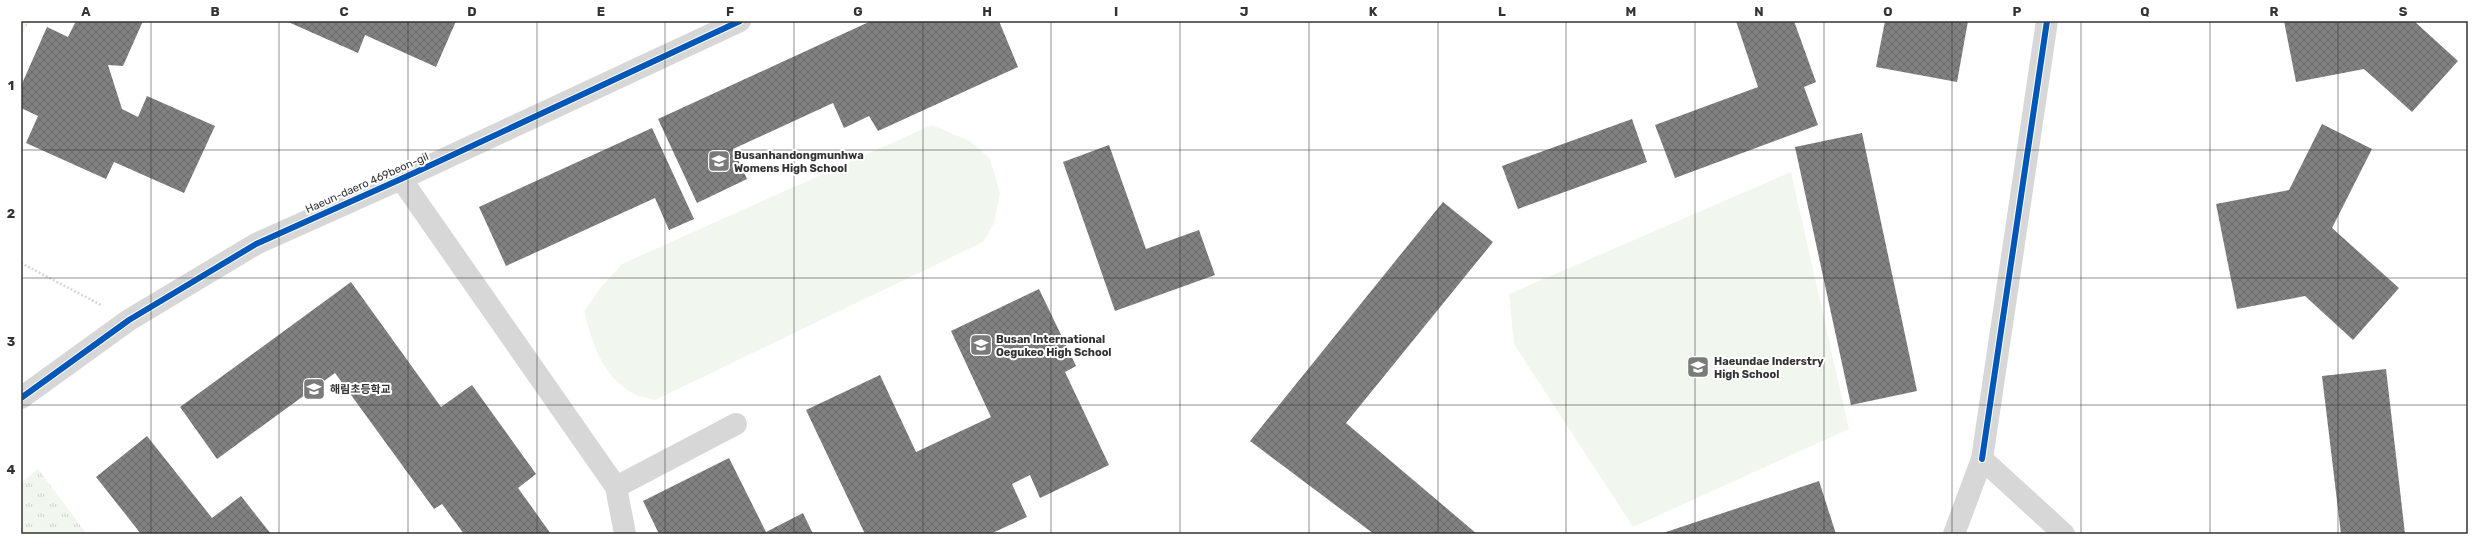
<svg xmlns="http://www.w3.org/2000/svg" width="2489" height="555" font-family="Rubik,'Noto Sans KR',sans-serif">
  <defs>
    <pattern id="park-tufts" width="24" height="20" patternUnits="userSpaceOnUse"><rect width="24" height="20" fill="#f1f7ee"/><path d="M3 7l-1-3M5 7V3M7 7l1-3M15 17l-1-3M17 17v-4M19 17l1-3" fill="none" stroke="#cfd4cd"/></pattern>
    <pattern id="building-cross-hatch" width="8" height="8" patternUnits="userSpaceOnUse"><rect width="8" height="8" fill="#818181"/><path d="M0 0l8 8M0 8l8-8" fill="none" stroke="#6a6a6a"/></pattern>
  </defs>
  <rect width="100%" height="100%" fill="#fff"/>
  <g fill="url(#park-tufts)">
    <polygon points="21,21 30,21 21,35"/>
    <polygon points="38,469 87,534 21,534 21,483"/>
  </g>
  <g fill="#f1f7ee">
    <path d="M932,125L970,141L990,159L1000,193L994,223L983,242L655,400C648,398 640,397 634,394C602,377 592,342 584,311L602,286L622,264Z"/>
    <polygon points="1791,172 1849,429 1633,527 1514,344 1509,294"/>
  </g>
  <g fill="url(#building-cross-hatch)">
    <polygon points="76,21 143,21 123,66 108,65 122,109 138,117 147,96 215,126 184,193 114,162 106,179 26,143 38,116 21,108 21,86 47,27 68,37"/>
    <polygon points="286,21 456,21 436,67 365,35 358,53"/>
    <polygon points="871,21 999,21 1018,67 878,131 869,116 844,128 833,103 733,149 747,179 697,203 658,119"/>
    <polygon points="1736,21 1794,21 1816,82 1804,87 1818,125 1675,178 1655,125 1758,87"/>
    <polygon points="1885,21 1968,21 1957,82 1876,67"/>
    <polygon points="2284,21 2414,21 2458,61 2412,112 2364,69 2296,82"/>
    <polygon points="1632,119 1647,162 1518,209 1502,166"/>
    <polygon points="2322,124 2372,149 2332,228 2399,288 2353,340 2305,296 2237,309 2216,204 2289,190"/>
    <polygon points="652,128 694,219 669,230 655,198 506,266 479,207"/>
    <polygon points="1862,133 1917,391 1851,405 1795,147"/>
    <polygon points="1109,145 1146,249 1199,230 1215,275 1115,311 1063,162"/>
    <polygon points="1443,202 1493,242 1346,423 1477,534 1374,534 1250,441"/>
    <polygon points="351,282 441,407 472,385 536,474 518,488 551,534 464,534 442,504 434,509 335,373 217,459 180,407"/>
    <polygon points="1039,289 1076,366 1065,372 1109,465 1040,498 1030,475 1012,484 1027,517 990,534 865,534 806,410 880,375 916,452 991,417 951,331"/>
    <polygon points="2386,369 2405,534 2341,534 2322,376"/>
    <polygon points="147,436 212,518 241,496 271,534 141,534 96,477"/>
    <polygon points="729,458 766,532 803,513 813,534 659,534 643,501"/>
    <polygon points="1819,481 1836,534 1660,534"/>
  </g>
  <g fill="none" stroke-linecap="round" stroke-linejoin="round">
    <polyline stroke="#d7d7d7" stroke-width="2.5" stroke-dasharray="2 2" stroke-linecap="butt" points="21,263 101,305"/>
    <g stroke="#d7d7d7" stroke-width="22">
      <polyline points="401,179 616,487 625,534"/>
      <polyline points="21,398 129,320 256,244 401,179 740,21"/>
      <polyline points="1982,459 2047,21"/>
      <polyline points="616,487 736,424"/>
      <polyline points="1954,534 1982,459 2064,534"/>
    </g>
    <g stroke="#fff" stroke-width="8">
      <g id="cycleway">
        <polyline points="21,398 129,320 256,244 401,179 740,21"/>
        <polyline points="1982,459 2047,21"/>
      </g>
    </g>
    <use href="#cycleway" stroke="#0057b8" stroke-width="6"/>
  </g>
  <path fill="none" stroke="#333" stroke-width="1" stroke-opacity="0.55" d="M151,21V534M279,21V534M408,21V534M537,21V534M665,21V534M794,21V534M923,21V534M1051,21V534M1180,21V534M1309,21V534M1438,21V534M1566,21V534M1695,21V534M1824,21V534M1952,21V534M2081,21V534M2210,21V534M2338,21V534M21,150H2468M21,278H2468M21,405H2468"/>
  <defs>
    <g id="school-square" transform="scale(1.15)"><rect x="-9" y="-9" width="18" height="18" rx="4" fill="#7a7a7a" stroke="#fff"/><path d="M0-5L7-2L0 1L-7-2ZM-4 1L0 2.5L4 1V4Q0 6-4 4Z" fill="#fff"/></g>
  </defs>
  <g fill-rule="evenodd">
    <use href="#school-square" x="719" y="161"/>
    <use href="#school-square" x="981" y="345"/>
    <use href="#school-square" x="1698" y="367"/>
    <use href="#school-square" x="314" y="389"/>
  </g>
  <g text-anchor="middle" dominant-baseline="central" stroke-width="4" stroke-linejoin="round" paint-order="stroke">
    <g font-size="11" font-weight="bold" fill="#333" stroke="#fff" text-anchor="start">
      <text x="734" y="155">Busanhandongmunhwa<tspan x="734" dy="13">Womens High School</tspan></text>
      <text x="996" y="339">Busan International<tspan x="996" dy="13">Oegukeo High School</tspan></text>
      <text x="1714" y="361">Haeundae Inderstry<tspan x="1714" dy="13">High School</tspan></text>
      <text x="330" y="389">해림초등학교</text>
    </g>
    <g font-size="11" fill="#333" stroke="#fff">
      <text transform="translate(367 183) rotate(-24)">Haeun-daero 469beon-gil</text>
    </g>
  </g>
  <rect width="2489" height="555" fill="none" stroke="#ffffff" stroke-width="44"/>
  <rect x="22" y="22" width="2445" height="511" fill="none" stroke="#333" stroke-width="1.5"/>
  <g font-size="13" text-anchor="middle" font-weight="bold" fill="#333">
    <text x="86" y="16">A</text>
    <text x="215" y="16">B</text>
    <text x="344" y="16">C</text>
    <text x="472" y="16">D</text>
    <text x="601" y="16">E</text>
    <text x="730" y="16">F</text>
    <text x="858" y="16">G</text>
    <text x="987" y="16">H</text>
    <text x="1116" y="16">I</text>
    <text x="1244" y="16">J</text>
    <text x="1373" y="16">K</text>
    <text x="1502" y="16">L</text>
    <text x="1631" y="16">M</text>
    <text x="1759" y="16">N</text>
    <text x="1888" y="16">O</text>
    <text x="2017" y="16">P</text>
    <text x="2145" y="16">Q</text>
    <text x="2274" y="16">R</text>
    <text x="2403" y="16">S</text>
    <text x="11" y="90">1</text>
    <text x="11" y="218">2</text>
    <text x="11" y="346">3</text>
    <text x="11" y="474">4</text>
  </g>
</svg>
